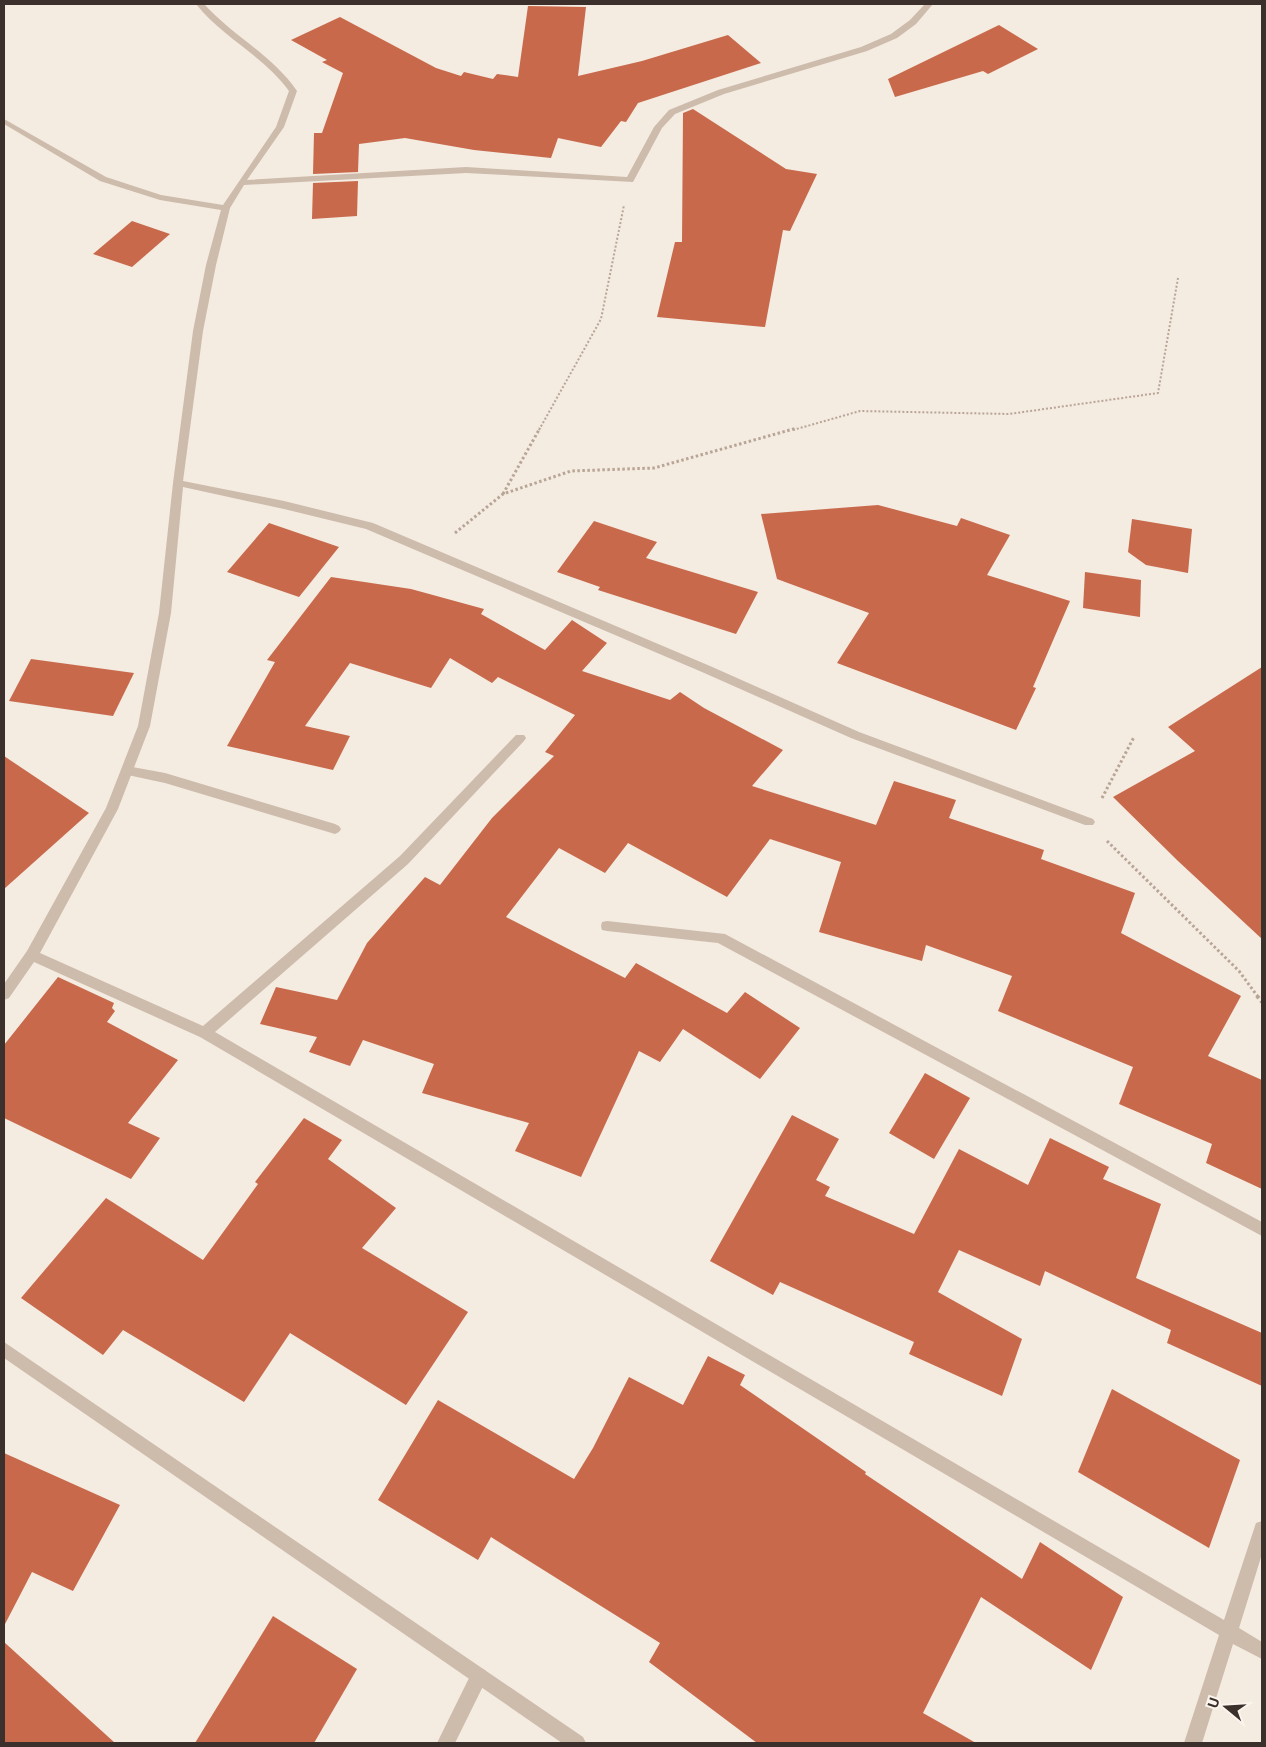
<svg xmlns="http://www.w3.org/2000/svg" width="1266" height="1747" font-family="'Public Sans',sans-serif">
  <rect width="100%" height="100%" fill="#f4ebe1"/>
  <g fill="#c8694b">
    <polygon points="528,6 586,7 578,76 642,61 728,35 761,63 638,103 626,122 621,121 601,147 558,138 551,158 474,150 405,138 359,144 358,172 313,174 314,133 322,133 343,73 322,62 327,60 291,40 340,17 436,68 461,76 464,72 493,79 497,74 518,77"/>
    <polygon points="999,25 1038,49 988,74 983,71 895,97 888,79"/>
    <polygon points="693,109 786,169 817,174 790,231 783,230 765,327 657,317 675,242 682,242 683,113"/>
    <polygon points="358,181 357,216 312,219 313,183"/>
    <polygon points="132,221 170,234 132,267 93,254"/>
    <polygon points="878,505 957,526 961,518 1010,535 987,575 1070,601 1033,687 1036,688 1016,730 837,663 869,613 777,579 761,514"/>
    <polygon points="1132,519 1192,529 1188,573 1146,565 1128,552"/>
    <polygon points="594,521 657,542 646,558 758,592 736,634 598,590 600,587 557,572"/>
    <polygon points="269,523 339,547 299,597 227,572"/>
    <polygon points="1085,572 1141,580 1140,617 1083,608"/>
    <polygon points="331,577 411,589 484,609 481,614 545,650 572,620 607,643 582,671 670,700 680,692 704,708 783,750 752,786 876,825 894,781 956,800 949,818 1044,850 1041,859 1135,893 1121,933 1241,996 1208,1056 1262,1080 1262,1189 1206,1163 1212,1144 1119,1104 1133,1067 998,1011 1012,976 926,945 922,961 819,932 841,862 770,839 727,897 628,843 605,873 559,848 506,917 625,978 636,963 727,1013 745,992 800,1028 760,1079 683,1029 660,1062 639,1051 581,1177 515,1151 529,1123 422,1093 434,1064 363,1040 350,1066 309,1052 317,1037 260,1024 276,987 337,1000 367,943 425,877 440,885 492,818 554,756 545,752 575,715 498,677 492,683 450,658 431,688 350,663 305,726 350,736 333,770 227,746 275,662 267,660"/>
    <polygon points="31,659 134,673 113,716 9,701"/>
    <polygon points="1262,667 1262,939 1178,861 1113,797 1195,751 1168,727"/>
    <polygon points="4,756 89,813 4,889"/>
    <polygon points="58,977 114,1003 112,1008 115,1011 107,1022 178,1060 128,1123 160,1138 131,1179 4,1118 4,1045"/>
    <polygon points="925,1073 970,1098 934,1159 889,1133"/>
    <polygon points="792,1115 839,1139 816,1180 830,1187 825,1196 914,1234 959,1149 1028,1185 1050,1138 1109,1167 1103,1179 1161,1204 1136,1278 1262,1333 1262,1386 1167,1343 1171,1330 1045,1271 1040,1286 959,1250 938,1292 1022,1339 1002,1396 909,1354 914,1342 780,1282 773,1295 710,1261"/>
    <polygon points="304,1118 342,1140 328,1159 396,1208 362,1248 468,1312 406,1405 290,1333 244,1402 123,1330 103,1355 21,1298 106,1198 203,1260 258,1184 255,1182"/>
    <polygon points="708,1356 745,1375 740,1385 866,1472 865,1474 1022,1579 1040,1542 1123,1597 1091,1670 981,1597 923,1713 976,1743 757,1743 649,1662 660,1643 491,1537 478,1560 378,1500 438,1400 574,1479 593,1448 629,1377 683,1405"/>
    <polygon points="1112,1389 1240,1460 1209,1548 1078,1472"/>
    <polygon points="4,1453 120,1505 73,1591 32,1572 4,1626"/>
    <polygon points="273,1616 357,1669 314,1743 195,1743"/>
    <polygon points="4,1642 115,1743 4,1743"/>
  </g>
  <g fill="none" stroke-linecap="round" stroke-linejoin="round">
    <g stroke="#b9a596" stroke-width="2" stroke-dasharray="2 2" stroke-linecap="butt">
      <polyline points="539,430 601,319 624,205"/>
      <polyline points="793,430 860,411 1009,414 1158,393 1178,278"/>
    </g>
    <g stroke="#b9a596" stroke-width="3" stroke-dasharray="2.5 2.5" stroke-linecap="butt">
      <polyline points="503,494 540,428"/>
      <polyline points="455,533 503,494 571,471 654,468 797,428"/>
      <polyline points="1102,798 1134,737"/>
      <polyline points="1107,841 1239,971 1258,997"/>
    </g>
    <polyline stroke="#b9a596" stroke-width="4" stroke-dasharray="3 3" stroke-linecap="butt" points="1257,996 1262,1002"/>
    <g fill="#cdbbac" fill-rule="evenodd">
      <polygon points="127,766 165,773 335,824 339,826 341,829 339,832 335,834 165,783 123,774 121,771 123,768"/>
      <polygon points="479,1667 485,1670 488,1676 455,1743 437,1743 473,1670"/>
    </g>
    <g fill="#cdbbac" fill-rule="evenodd">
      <path d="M196,4H204C233,36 272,55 297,91L284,127L247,180L466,167L627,177L654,127L669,110L718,90L861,47L891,34L910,20L925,4H933L916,24L897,38L867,51L724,94L675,114L662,128L633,182L466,173L244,185L230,208L216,265L203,331L183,481L284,501L373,523L710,666L859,732L1093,819L1095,822L1093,825H1085L851,738L702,672L366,529L284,509L183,487L171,613L150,726L118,809L40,953L203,1026L400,856L516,735H524L526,738L524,741L408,864L215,1032L1224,1620L1254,1529L1256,1523L1262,1521V1554L1239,1628L1262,1642V1659L1233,1644L1202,1743H1184L1219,1635L200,1037L34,962L9,998L4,1000V984L27,951L106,808L138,726L159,613L173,483L193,331L206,265L221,210L160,200L100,181L4,124V119L106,177L161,195L223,205L276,127L289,91C264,56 223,38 196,4Z"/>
      <polygon points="607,921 725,934 1262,1222 1262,1236 718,943 607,931 602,930 601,926 602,922"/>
      <polygon points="4,1342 583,1737 586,1743 562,1743 4,1358"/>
    </g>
  </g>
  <rect width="1266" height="1747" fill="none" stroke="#3b302b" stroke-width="10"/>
  <g transform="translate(1226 1707) rotate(288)" stroke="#fbf5ee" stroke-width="4" paint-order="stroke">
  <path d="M0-4L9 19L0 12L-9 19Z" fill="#3b302b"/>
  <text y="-8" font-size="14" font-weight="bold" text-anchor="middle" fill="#3b302b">U</text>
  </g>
</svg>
